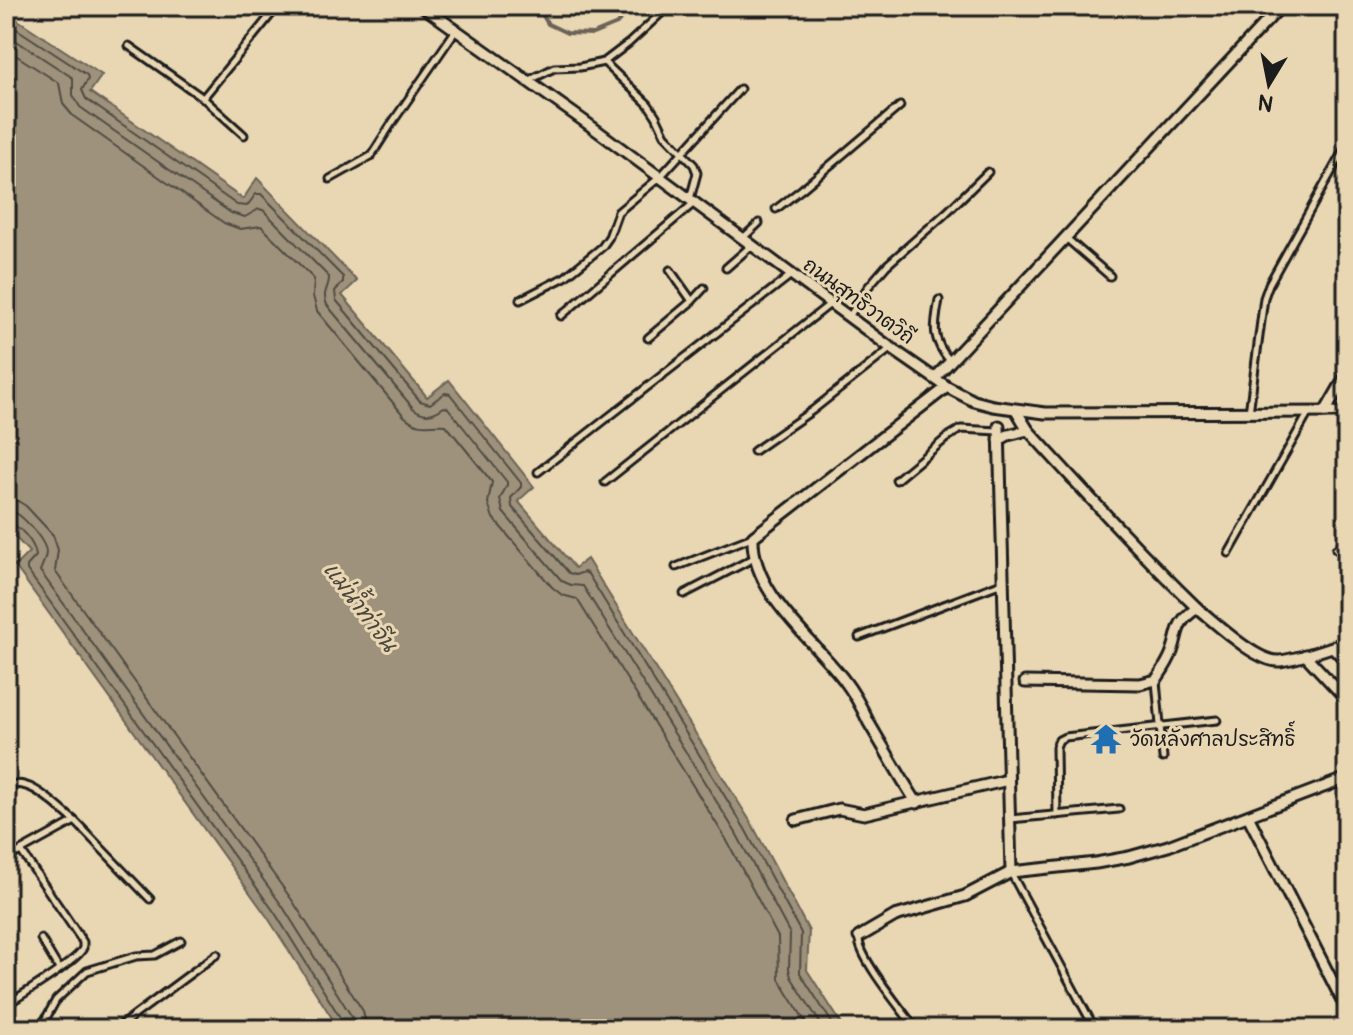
<svg xmlns="http://www.w3.org/2000/svg" width="1353" height="1035" font-family="Pangolin,'Playpen Sans Thai',sans-serif">
  <rect width="100%" height="100%" fill="#e9d7b4"/>
  <filter id="ink" filterUnits="userSpaceOnUse"><feTurbulence type="fractalNoise" baseFrequency=".0125" numOctaves="2"/><feDisplacementMap in="SourceGraphic" scale="16" xChannelSelector="R" yChannelSelector="G"/><feConvolveMatrix kernelMatrix="1 2 1 2 8 2 1 2 1" color-interpolation-filters="sRGB"/></filter>
  <g filter="url(#ink)">
    <polygon fill="#9e927c" stroke="#6a6356" stroke-width="2" points="7,13 102,75 90,92 243,199 257,178 357,281 342,295 427,397 449,380 534,487 518,501 575,568 587,559 752,824 809,931 807,970 845,1029 339,1029 268,918 15,566 29,552 6,527"/>
    <g fill="none" stroke-linecap="round" stroke-linejoin="round">
      <g stroke="#504b42" stroke-width="2">
        <polyline points="6,22 87,75 88,79 82,90 86,99 237,205 247,206 256,194 261,194 343,277 343,282 335,291 336,300 420,401 430,404 445,393 450,394 521,483 521,487 511,498 512,507 569,573 575,575 584,572 588,574 745,829 801,933 800,973 836,1029"/>
        <path d="M6,34L73,78V95L80,107L231,213L245,217L259,209L263,210L329,277C330,287 321,291 327,305L413,408C424,417 433,415 444,407L448,408L507,482V485L500,499L503,512L562,581L571,585L583,586L736,833L790,934L789,969L791,977L824,1029"/>
        <path d="M6,49L59,83L63,104L73,116L224,223L240,229L261,226L314,279L313,296L317,311L404,416C421,431 428,423 446,425L492,482L488,503L493,518L552,587L562,595L577,599L726,839L778,937L779,979L810,1029"/>
        <polyline points="6,500 18,501 26,506 53,535 58,550 55,571 292,900 363,1011 367,1029"/>
        <path d="M6,512C12,512 14,512 19,515C27,521 46,542 46,552C46,559 42,565 40,571L283,907L352,1017L355,1029"/>
        <path d="M6,522C19,524 35,543 36,556L27,566V570L275,913L343,1022L345,1029"/>
      </g>
      <polyline stroke="#6a6356" stroke-width="4" points="537,6 548,24 567,33 593,34 617,24 630,6"/>
      <g stroke="#1c1c1c" stroke-width="11">
        <g id="lane">
          <polyline points="129,46 203,98"/>
          <polyline points="604,62 648,104 656,116 665,135 694,165 697,173 690,199"/>
          <polyline points="528,81 554,68 580,67 604,62 629,43 669,6"/>
          <polyline points="244,135 203,98 278,6"/>
          <polyline points="330,179 371,156 392,123 456,30"/>
          <polyline points="776,209 802,189 900,106"/>
          <polyline points="743,238 759,223"/>
          <polyline points="1066,238 1110,276"/>
          <polyline points="726,268 751,246"/>
          <polyline points="670,270 692,301"/>
          <polyline points="520,300 565,277 602,247 609,237 618,212 660,177 740,89"/>
          <path d="M939,300C934,327 931,339 950,361"/>
          <polyline points="561,316 694,203"/>
          <polyline points="849,317 868,287 887,265 946,213 988,172"/>
          <polyline points="648,338 692,301 704,288"/>
          <polyline points="1249,413 1264,298 1269,284 1347,144"/>
          <polyline points="754,451 813,410 890,349"/>
          <polyline points="538,472 791,275"/>
          <polyline points="896,480 949,436 961,429 998,431"/>
          <polyline points="605,482 830,304"/>
          <polyline points="1336,549 1347,541"/>
          <polyline points="1229,553 1308,414"/>
          <polyline points="676,567 752,537"/>
          <polyline points="684,594 754,558"/>
          <polyline points="859,637 1002,583"/>
          <polyline points="1331,648 1347,665"/>
          <polyline points="1156,681 1163,758"/>
          <path d="M6,788C27,773 58,808 75,821"/>
          <polyline points="1057,815 1056,747 1059,740 1065,737 1217,720"/>
          <polyline points="1010,819 1119,809"/>
          <polyline points="6,859 75,821 150,899"/>
          <polyline points="1011,873 1095,1029"/>
          <path d="M859,938C857,956 903,1011 916,1029"/>
          <polyline points="41,939 59,969"/>
          <path d="M6,1005C20,996 78,961 83,948C83,946 83,944 83,942L21,851"/>
          <polyline points="40,1029 56,1000 87,971 136,956 155,955 181,941"/>
          <polyline points="116,1029 217,954"/>
        </g>
      </g>
      <g stroke="#1c1c1c" stroke-width="15">
        <g id="street">
          <polyline points="422,6 584,121 891,348 947,387 974,401 993,406 1045,413 1347,412"/>
          <polyline points="935,378 1281,6"/>
          <path d="M1016,410L1028,430C1083,490 1138,551 1197,608"/>
          <polyline points="1325,412 1347,374"/>
          <polyline points="999,426 1011,872"/>
          <polyline points="999,440 1008,435 1028,430"/>
          <polyline points="1305,655 1347,700"/>
          <path d="M1025,682L1140,684L1156,680C1162,671 1168,663 1172,652C1180,630 1174,624 1197,608C1215,622 1257,663 1280,661C1303,658 1325,649 1347,642"/>
          <path d="M917,803C900,777 885,750 869,723C862,708 854,693 844,680C813,639 751,593 753,537L947,387"/>
          <polyline points="1248,816 1347,1010"/>
          <polyline points="796,820 839,809 864,814 1008,780"/>
          <polyline points="859,937 895,916 965,896 1011,872 1096,863 1129,857 1168,846 1347,778"/>
        </g>
      </g>
      <use href="#lane" stroke="#e9d7b4" stroke-width="5"/>
      <use href="#street" stroke="#e9d7b4" stroke-width="9"/>
    </g>
  </g>
  <defs>
    <g id="temple-bare" transform="scale(2.4)"><path d="M0-6L5-2H3V0L6.5 2.5H4V6H1.5V3h-3V6H-4V2.5H-6.5L-3 0V-2H-5Z" fill="#1f6fb2" stroke="#e9d7b4" stroke-width="2.5" paint-order="stroke"/></g>
  </defs>
  <g fill-rule="evenodd">
    <use href="#temple-bare" x="1106" y="739"/>
  </g>
  <g text-anchor="middle" dominant-baseline="central" stroke-width="6" stroke-linejoin="round" paint-order="stroke">
    <g font-size="20" fill="#1c1c1c" stroke="#e9d7b4">
      <text transform="translate(859 301) rotate(36)">ถนนสุทธิวาตวิถี</text>
    </g>
    <g font-size="20" fill="#1c1c1c" stroke="#e9d7b4" text-anchor="start">
      <text x="1130" y="739">วัดหลังศาลประสิทธิ์</text>
    </g>
    <g font-size="22" font-style="italic" fill="#4a453e" stroke="#e9d7b4">
      <text transform="translate(360 607) rotate(53)">แม่น้ำท่าจีน</text>
    </g>
  </g>
  <rect width="1353" height="1035" fill="none" stroke="#e9d7b4" stroke-width="32"/>
  <rect x="16" y="16" width="1321" height="1003" fill="none" stroke="#1c1c1c" stroke-width="3" filter="url(#ink)"/>
  <g transform="translate(1269 84) rotate(190)" stroke="#e9d7b4" stroke-width="6" paint-order="stroke">
  <path d="M0-6L14 30L0 20L-14 30Z" fill="#1c1c1c"/>
  <text y="-12" font-size="22" font-weight="bold" text-anchor="middle" fill="#1c1c1c">N</text>
  </g>
</svg>
